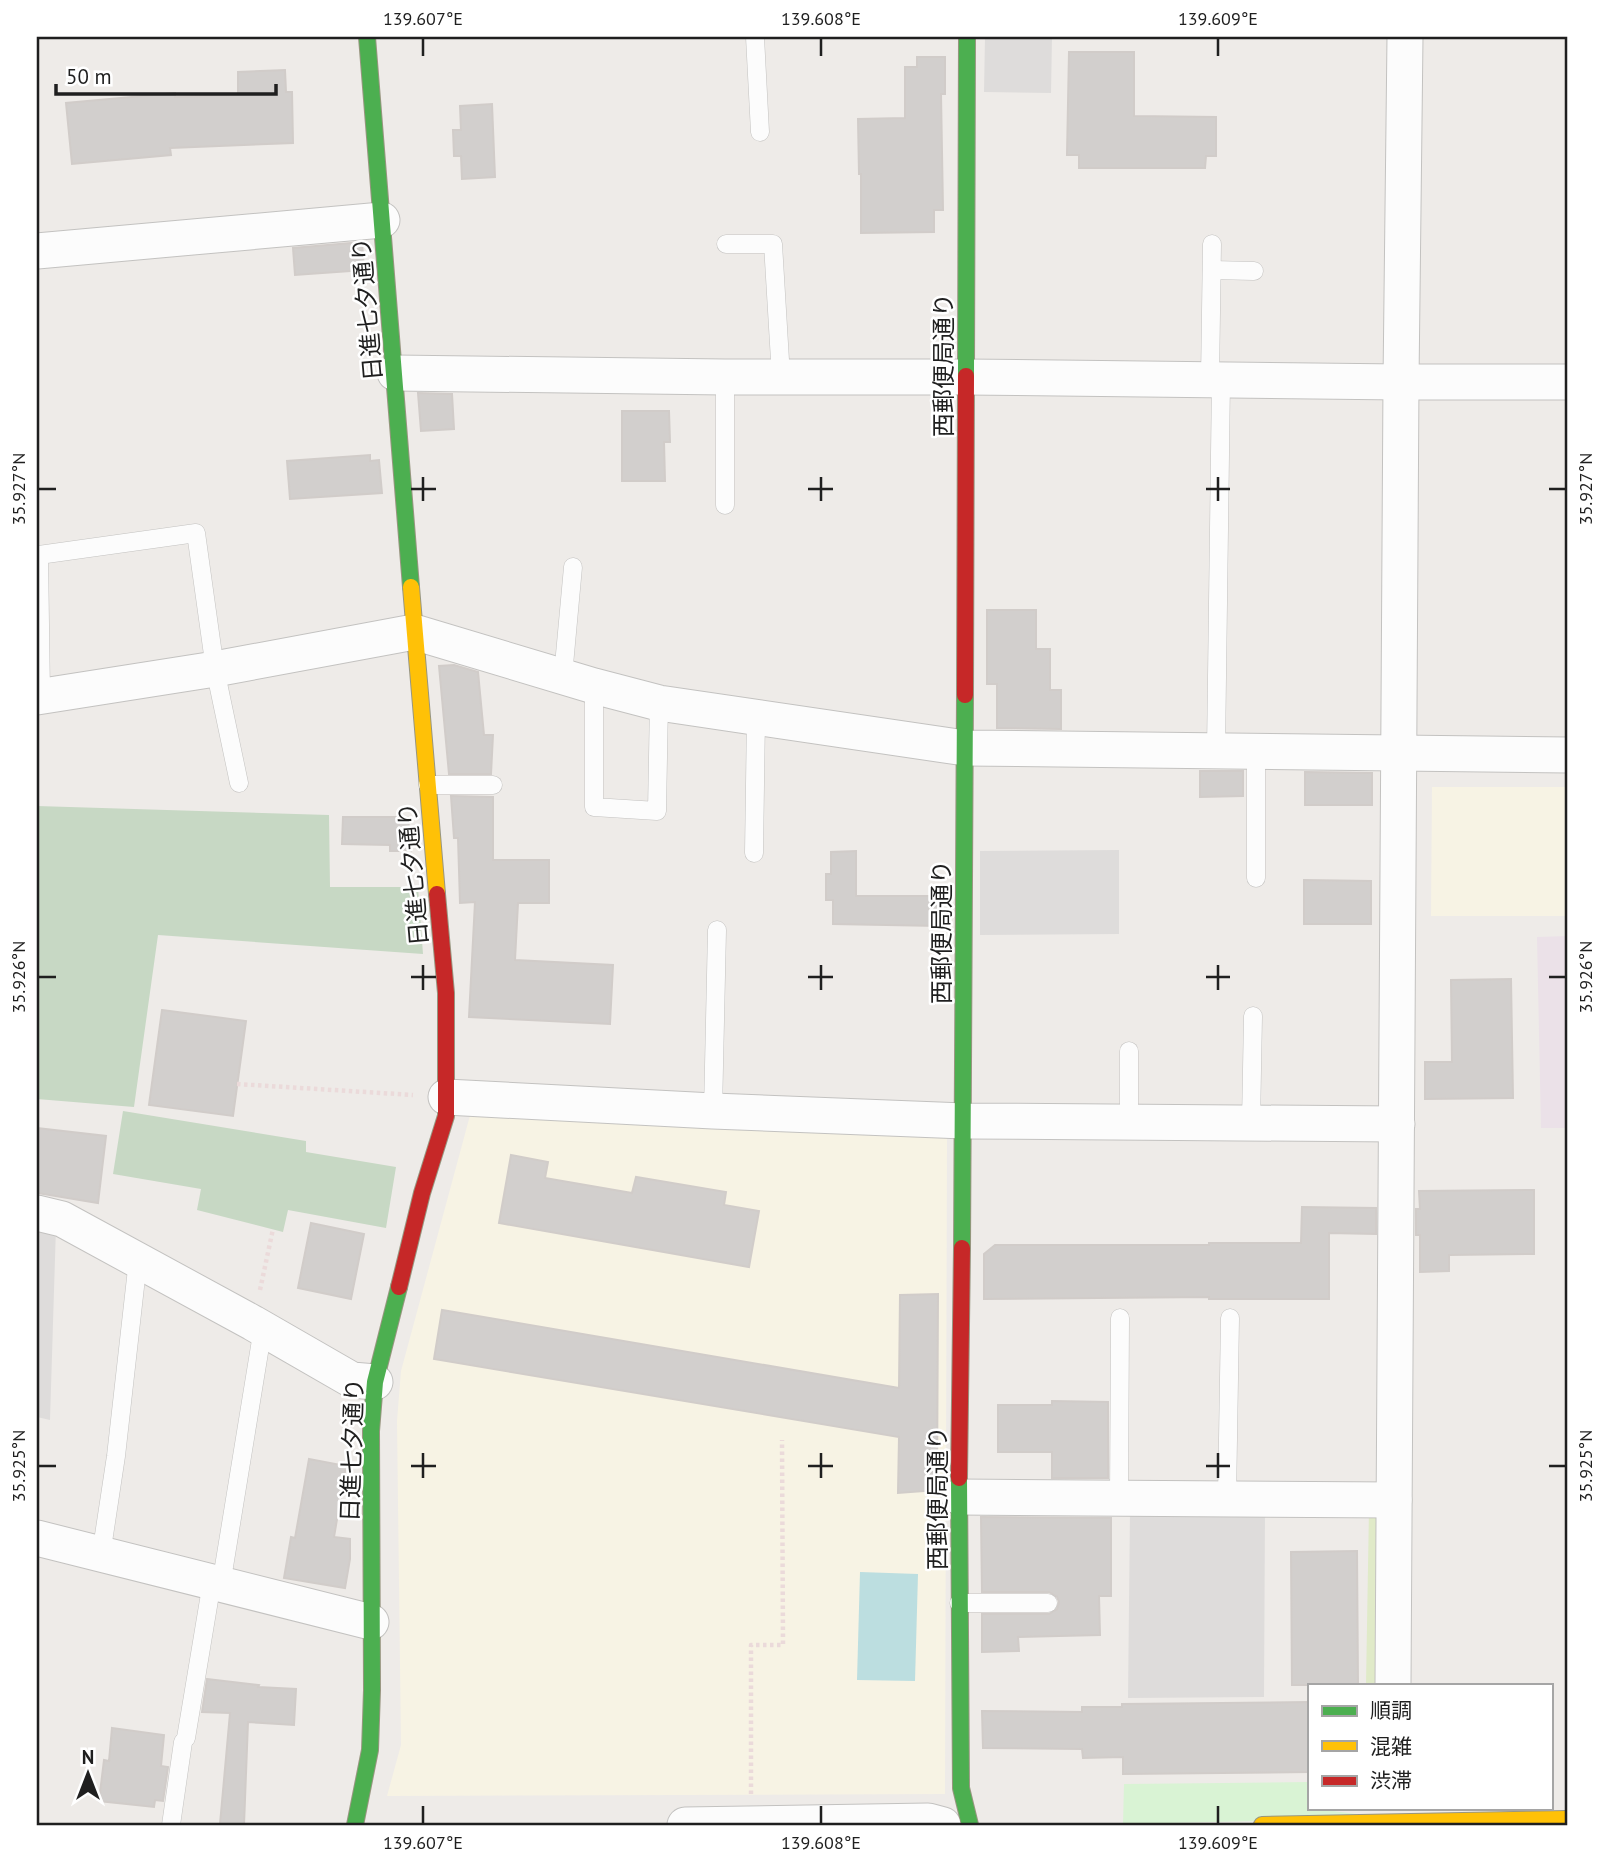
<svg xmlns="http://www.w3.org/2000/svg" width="1605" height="1862" font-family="'PT Sans','Noto Sans JP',sans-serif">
  <rect width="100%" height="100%" fill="#eeebe8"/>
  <polygon fill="#ebe1e8" points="1568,936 1568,1128 1541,1128 1537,937"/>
  <g fill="#f7f3e4">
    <polygon points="1432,787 1568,787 1568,916 1431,916"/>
    <polygon points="472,1108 941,1131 947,1139 945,1794 387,1796 401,1745 397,1421 401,1371"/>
  </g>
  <polygon fill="#e0eac8" points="1389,1507 1388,1685 1366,1685 1369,1508"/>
  <g fill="#c7d8c4">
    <polygon points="37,806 329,815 330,887 418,887 423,954 158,935 134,1107 37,1099"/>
    <polygon points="123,1111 306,1141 306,1152 396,1167 386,1228 288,1210 283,1232 197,1210 201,1189 113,1174"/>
  </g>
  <polygon fill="#d9f3d4" points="1309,1782 1309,1808 1388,1818 1123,1824 1124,1784"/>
  <g fill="#dedcdb">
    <polygon points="985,37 1052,37 1051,93 984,92"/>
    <polygon points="1119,850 1119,934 980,935 980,851"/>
    <polygon points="37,1222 56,1226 50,1420 37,1417"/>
    <polygon points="1130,1511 1265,1512 1264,1697 1128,1698"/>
  </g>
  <polygon fill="#bcdee0" points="860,1572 918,1574 915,1681 857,1680"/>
  <g fill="#d2cfcd" stroke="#d1ccc9" stroke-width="2">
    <polygon points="1069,52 1134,52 1134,116 1216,117 1216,156 1206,156 1205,168 1079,168 1079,155 1067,155"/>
    <polygon points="917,57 945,57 945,94 941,94 943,210 934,210 934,232 861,233 861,174 859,174 858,119 905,118 905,67 917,67"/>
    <polygon points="285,70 286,92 292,92 293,143 170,148 171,155 72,164 66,103 175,93 175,97 238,95 238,72"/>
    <polygon points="492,104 495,177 462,179 461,156 454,156 453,130 461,130 460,106"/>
    <polygon points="362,242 364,270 295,275 293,248"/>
    <polygon points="418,393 452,394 454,429 421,431"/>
    <polygon points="622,411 669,411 670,442 664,442 665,481 622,481"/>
    <polygon points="370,455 370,461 379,460 382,493 290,499 287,461"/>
    <polygon points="987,610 1036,610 1036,649 1050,649 1050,690 1061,690 1061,729 997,728 997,684 987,684"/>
    <polygon points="454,665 478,672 484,735 493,735 491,774 449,774 439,666"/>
    <polygon points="1200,771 1243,771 1243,796 1200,797"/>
    <polygon points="1305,772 1372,773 1372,805 1305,805"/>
    <polygon points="451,796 493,797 493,860 549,860 549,903 518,903 515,960 613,965 610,1024 469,1017 475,902 460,903 458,838 454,838"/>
    <polygon points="343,817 408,817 411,851 390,851 390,845 342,844"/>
    <polygon points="856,851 856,896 939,896 939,926 833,924 833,900 826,900 826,874 831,874 831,852"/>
    <polygon points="1304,880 1371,881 1371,924 1304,924"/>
    <polygon points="1511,979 1513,1098 1425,1099 1425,1062 1452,1062 1451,980"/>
    <polygon points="162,1010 246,1021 233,1116 149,1105"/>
    <polygon points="37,1128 106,1136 98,1203 37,1193"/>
    <polygon points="511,1155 548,1162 545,1178 632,1193 636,1177 726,1192 724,1205 759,1211 749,1267 499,1223"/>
    <polygon points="1534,1190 1534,1254 1449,1255 1449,1271 1420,1272 1420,1235 1416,1235 1416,1209 1420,1209 1419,1191"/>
    <polygon points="1302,1207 1376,1208 1376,1234 1329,1233 1329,1299 1209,1299 1209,1297 984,1299 984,1254 995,1245 1209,1245 1209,1243 1301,1243"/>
    <polygon points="311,1223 364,1234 351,1299 298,1288"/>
    <polygon points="938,1294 937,1490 898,1493 899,1437 434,1359 442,1310 899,1388 900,1295"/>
    <polygon points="1052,1401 1108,1402 1108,1478 1052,1478 1052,1452 998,1452 998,1405 1052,1405"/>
    <polygon points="309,1459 346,1466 334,1537 350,1539 350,1559 345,1588 284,1578 291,1537 295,1538"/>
    <polygon points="981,1517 1111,1518 1111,1596 1099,1596 1100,1635 1018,1637 1019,1651 982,1652 982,1614 1049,1614 1057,1609 1059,1602 1057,1597 1049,1592 982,1592"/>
    <polygon points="1357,1551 1358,1685 1292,1685 1291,1552"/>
    <polygon points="207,1679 259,1685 258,1687 296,1689 294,1725 248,1722 244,1825 220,1824 230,1713 202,1712"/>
    <polygon points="1309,1702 1309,1772 1123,1774 1123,1757 1083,1758 1082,1749 983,1748 982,1711 1082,1712 1082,1707 1122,1707 1122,1704"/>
    <polygon points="112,1728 164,1735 161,1766 168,1767 163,1801 155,1800 154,1807 99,1801 104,1760 109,1761"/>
  </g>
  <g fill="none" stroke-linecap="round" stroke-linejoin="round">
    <g stroke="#c3c2c0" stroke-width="19">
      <g id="lane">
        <polyline points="755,37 760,132"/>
        <polyline points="726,244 773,244 781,377"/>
        <polyline points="1212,270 1254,271"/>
        <polyline points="725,377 725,505"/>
        <polyline points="1210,380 1212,244"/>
        <polyline points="563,676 573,567"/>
        <polyline points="594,686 594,807 657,811 659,703"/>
        <polyline points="41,696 39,555 196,533 215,669 239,783"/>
        <polyline points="1216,751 1221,380"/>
        <polyline points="1256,752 1256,878"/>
        <polyline points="428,785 493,785"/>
        <polyline points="754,853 756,716"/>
        <polyline points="1129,1051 1129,1122"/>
        <polyline points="713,1111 717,930"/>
        <polyline points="1251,1123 1253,1016"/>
        <polyline points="1119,1498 1120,1318"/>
        <polyline points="1227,1499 1230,1318"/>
        <polyline points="101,1555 116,1456 138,1260"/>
        <polyline points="221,1585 263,1328"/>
        <polyline points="959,1603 1048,1603"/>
        <polyline points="186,1738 212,1582"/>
        <polyline points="171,1825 183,1742"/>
      </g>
    </g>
    <g stroke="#c3c2c0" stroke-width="37">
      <g id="street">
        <polyline points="37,251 382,220"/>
        <polyline points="395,373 725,377 965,377 1401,382 1568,382"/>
        <polyline points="37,697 215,669 414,632 594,686 659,703 965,748 1568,755"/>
        <polyline points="446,1097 713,1111 964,1121 1397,1124"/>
        <polyline points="37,1213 62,1219 253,1323 352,1380 375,1382"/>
        <polyline points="959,1497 1394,1500"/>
        <polyline points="37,1538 371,1622"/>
        <polyline points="1393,1685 1401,382 1405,37"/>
        <polyline points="685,1825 928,1821 943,1825"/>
      </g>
    </g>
    <g stroke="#989680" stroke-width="18">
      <g id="fast">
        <polyline points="367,37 411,587"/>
        <polyline points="966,376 967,37"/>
        <polyline points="962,1248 965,695"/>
        <polyline points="959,1478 961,1788 970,1825"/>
        <polyline points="355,1825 370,1750 372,1690 371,1431 375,1382 399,1287"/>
      </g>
    </g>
    <g stroke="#989680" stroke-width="18">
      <g id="slow">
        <polyline points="411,587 437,894"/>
        <polyline points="1262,1825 1568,1819"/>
      </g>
    </g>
    <g stroke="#989680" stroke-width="18">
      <g id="jam">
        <polyline points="965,695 966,376"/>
        <polyline points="399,1287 422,1193 446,1116 446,993 437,894"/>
        <polyline points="959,1478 962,1248"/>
      </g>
    </g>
    <g stroke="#ebdada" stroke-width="4.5" stroke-dasharray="3.5 3.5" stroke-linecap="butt">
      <polyline points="237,1084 413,1095"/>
      <polyline points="260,1290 273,1229"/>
      <polyline points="751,1794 751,1645 783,1645 782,1440"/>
    </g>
    <use href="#lane" stroke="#fcfcfc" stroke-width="18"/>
    <use href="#street" stroke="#fcfcfc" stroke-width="35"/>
    <use href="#fast" stroke="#4caf50" stroke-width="16"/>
    <use href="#slow" stroke="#ffc107" stroke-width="16"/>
    <use href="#jam" stroke="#c62828" stroke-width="16"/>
  </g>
  <path fill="none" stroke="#1f1f1f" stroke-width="2.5" d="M423,38V56M821,38V56M1218,38V56M423,477V501M821,477V501M1218,477V501M38,489H56M411,489H436M808,489H833M1206,489H1230M1549,489H1566M423,965V990M821,965V990M1218,965V990M38,977H56M411,977H436M808,977H833M1206,977H1230M1549,977H1566M423,1453V1478M821,1453V1478M1218,1453V1478M38,1466H56M411,1466H436M808,1466H833M1206,1466H1230M1549,1466H1566M423,1806V1824M821,1806V1824M1218,1806V1824"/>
  <g text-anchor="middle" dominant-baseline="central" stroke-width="5" stroke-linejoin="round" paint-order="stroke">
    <g font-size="24" fill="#1f1f1f" stroke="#fff">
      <text transform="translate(367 309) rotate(-95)">日進七夕通り</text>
      <text transform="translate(943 365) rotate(-90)">西郵便局通り</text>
      <text transform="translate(413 874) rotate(-95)">日進七夕通り</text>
      <text transform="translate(941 932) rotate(-90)">西郵便局通り</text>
      <text transform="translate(352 1450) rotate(-88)">日進七夕通り</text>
      <text transform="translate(937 1498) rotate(-90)">西郵便局通り</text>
    </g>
  </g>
  <rect width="1605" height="1862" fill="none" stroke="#ffffff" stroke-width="77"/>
  <rect x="1308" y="1684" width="245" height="126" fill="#ffffff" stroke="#a5a5a5" stroke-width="2"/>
  <rect x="1322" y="1706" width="35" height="10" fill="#4caf50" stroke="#a5a5a5" stroke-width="2"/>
  <text x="1370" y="1718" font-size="21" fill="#1f1f1f">順調</text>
  <rect x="1322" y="1741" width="35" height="10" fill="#ffc107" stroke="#a5a5a5" stroke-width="2"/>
  <text x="1370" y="1754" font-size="21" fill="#1f1f1f">混雑</text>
  <rect x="1322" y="1776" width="35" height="10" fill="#c62828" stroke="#a5a5a5" stroke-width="2"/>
  <text x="1370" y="1788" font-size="21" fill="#1f1f1f">渋滞</text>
  <g transform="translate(88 1774)" stroke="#ffffff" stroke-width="5" paint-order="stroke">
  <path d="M0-5L12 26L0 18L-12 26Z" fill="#1f1f1f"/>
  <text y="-10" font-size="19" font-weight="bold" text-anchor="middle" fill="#1f1f1f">N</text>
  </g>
  <path d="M56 84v10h220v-10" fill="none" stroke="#1f1f1f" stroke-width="3.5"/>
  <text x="66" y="84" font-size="21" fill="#1f1f1f" stroke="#ffffff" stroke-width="5" paint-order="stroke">50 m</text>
  <rect x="38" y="38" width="1528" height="1786" fill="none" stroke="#1f1f1f" stroke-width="2.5"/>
  <g font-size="18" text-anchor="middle" fill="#1f1f1f">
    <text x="423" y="25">139.607°E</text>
    <text x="821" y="25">139.608°E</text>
    <text x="1218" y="25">139.609°E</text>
    <text transform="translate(19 489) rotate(-90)" y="6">35.927°N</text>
    <text transform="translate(1586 489) rotate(-90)" y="6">35.927°N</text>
    <text transform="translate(19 977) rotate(-90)" y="6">35.926°N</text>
    <text transform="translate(1586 977) rotate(-90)" y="6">35.926°N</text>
    <text transform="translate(19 1466) rotate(-90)" y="6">35.925°N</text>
    <text transform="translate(1586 1466) rotate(-90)" y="6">35.925°N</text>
    <text x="423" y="1849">139.607°E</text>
    <text x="821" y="1849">139.608°E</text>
    <text x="1218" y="1849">139.609°E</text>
  </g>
</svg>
